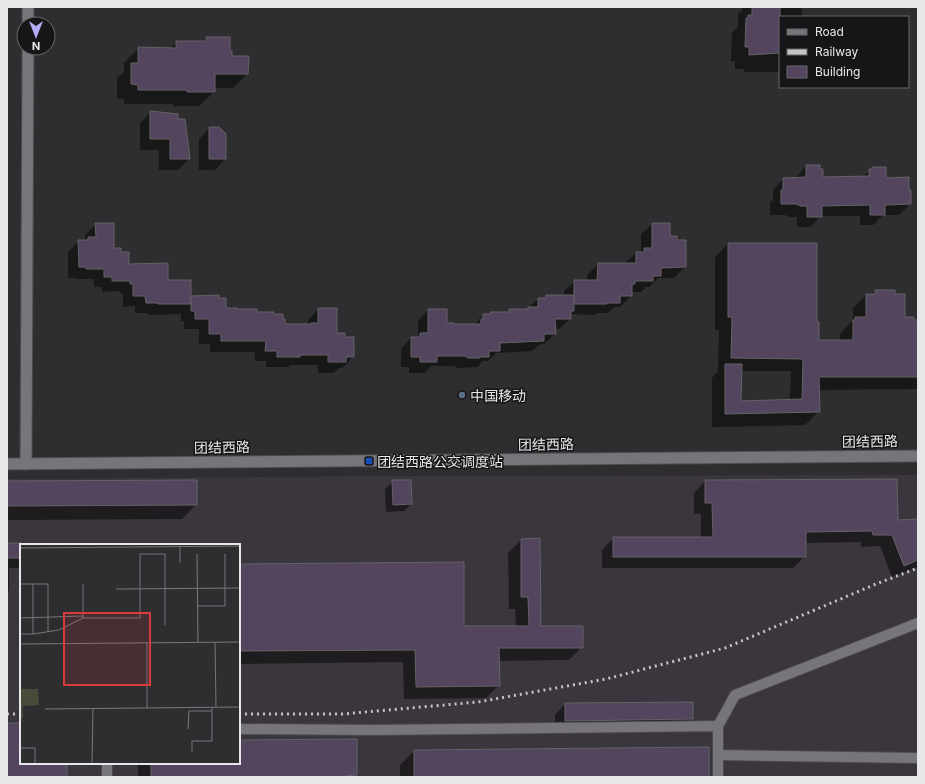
<svg xmlns="http://www.w3.org/2000/svg" width="925" height="784" font-family="Inter,'Noto Sans SC',sans-serif">
  <rect width="100%" height="100%" fill="#2e2d30"/>
  <path fill="#3b363d" fill-rule="evenodd" d="M918,475V777H7V479L385,476ZM21,545H239V763H21Z"/>
  <g fill="#0007" fill-rule="evenodd">
    <polygon points="742,7 802,7 802,16 807,17 780,17 780,72 744,72 744,69 735,69 735,61 731,61 732,33 738,26 738,14 742,11"/>
    <polygon points="206,38 229,52 231,57 247,74 233,88 214,88 214,92 199,106 173,106 173,104 124,104 124,99 117,98 117,78 124,72 124,63 139,48 170,49 177,42 202,42"/>
    <polygon points="151,112 189,159 178,170 159,170 159,150 140,150 140,123"/>
    <polygon points="210,128 225,159 215,170 199,170 199,139"/>
    <polygon points="806,166 822,178 862,177 873,168 885,179 910,204 899,215 883,215 873,225 860,225 860,216 821,216 810,227 797,227 797,217 789,217 789,216 786,216 786,215 770,215 770,202 773,200 773,190 783,179 795,179"/>
    <polygon points="96,224 113,249 120,253 128,265 167,281 190,299 225,309 273,315 284,325 308,325 308,320 319,309 336,334 344,338 353,338 353,357 342,368 339,368 334,373 318,373 318,365 290,365 288,367 266,367 266,361 255,361 255,352 210,352 210,344 199,344 199,329 184,329 184,321 181,321 181,313 179,314 148,315 148,313 135,313 135,306 123,307 123,294 120,294 120,291 102,292 102,287 94,287 94,279 76,279 76,278 68,278 68,252 79,241 85,241 85,235"/>
    <polygon points="652,224 669,224 669,237 676,241 685,241 685,267 674,278 658,278 649,287 646,287 641,292 631,292 631,296 620,307 614,307 608,313 597,313 595,315 570,314 570,319 559,329 555,329 555,334 544,344 539,345 532,351 496,353 488,361 483,361 477,367 457,368 454,366 431,366 425,373 409,373 409,367 401,367 401,349 411,338 418,337 418,321 428,310 446,324 474,325 483,315 488,315 491,313 507,313 509,310 526,310 538,299 544,299 547,296 564,296 564,291 575,281 587,281 587,275 598,264 625,263 636,253 641,253 641,234"/>
    <path d="M728,244L816,323L818,341H840V334L853,320V308L866,295H871L875,291L894,295L904,318L918,341V389L818,390L819,411L805,425L712,427V378L718,371L719,330H715V257ZM741,371H791L790,400L740,402Z"/>
    <polygon points="393,481 411,504 404,511 386,512 385,489"/>
    <polygon points="705,481 897,521 918,520 918,567 892,577 880,546 861,547 861,542 805,543 805,556 793,568 602,568 602,550 613,538 701,538 701,514 694,514 694,493"/>
    <polygon points="7,482 196,505 182,519 7,520"/>
    <polygon points="521,540 540,627 582,647 569,660 499,661 499,685 486,698 404,699 403,662 239,664 239,566 463,627 516,627 515,609 509,609 508,553"/>
    <polygon points="111,543 111,545 21,545 21,568 9,568 9,590 7,593 7,544"/>
    <polygon points="565,704 692,719 681,730 555,731 555,715"/>
    <polygon points="239,741 356,775 354,777 138,777 138,763 239,763"/>
    <polygon points="414,751 708,777 400,777 400,765"/>
  </g>
  <g fill="#53455d" stroke="#656366">
    <polygon points="752,7 780,7 780,53 749,55 749,47 745,47 746,18 748,18 748,15 752,15"/>
    <polygon points="206,37 230,37 230,51 232,51 232,56 249,56 248,74 215,74 215,92 187,92 187,90 138,90 138,85 131,84 131,63 138,63 138,47 176,48 176,41 206,41"/>
    <polygon points="150,111 178,114 178,119 185,119 190,159 170,159 170,139 150,139"/>
    <polygon points="209,127 219,127 226,134 226,159 209,159"/>
    <polygon points="806,165 820,165 820,169 823,169 823,177 869,176 869,169 872,169 872,167 886,167 886,178 909,177 909,190 911,190 911,204 885,205 885,215 870,215 870,205 822,206 822,217 807,217 807,206 800,206 800,205 797,205 797,204 781,204 781,190 783,190 783,178 806,177"/>
    <polygon points="95,223 114,223 114,248 121,248 121,252 129,252 129,264 168,263 168,280 191,280 191,304 158,304 158,303 146,303 145,296 133,296 133,284 130,284 130,281 112,281 112,277 104,277 104,269 86,269 86,267 79,267 78,240 88,240 88,237 96,237"/>
    <polygon points="652,223 670,223 670,236 677,236 677,240 686,240 686,267 661,268 661,276 653,276 653,281 635,281 635,284 632,284 632,296 620,296 620,303 607,303 607,304 574,304 574,280 597,280 598,263 636,263 636,252 644,252 644,248 652,248"/>
    <polygon points="728,243 817,243 817,322 819,322 819,340 853,340 853,320 855,320 855,317 866,317 866,294 875,294 875,290 895,290 895,294 905,294 905,317 914,317 914,320 918,320 918,377 819,377 820,412 725,414 725,364 742,364 741,401 802,399 803,359 731,358 732,317 728,317"/>
    <polygon points="219,295 219,298 226,298 226,308 237,308 237,309 257,309 257,312 274,312 274,314 283,314 283,319 285,319 285,324 311,324 311,323 318,323 318,308 337,308 337,333 345,333 345,337 354,337 354,357 346,357 346,362 328,362 328,355 300,355 300,357 277,357 277,351 265,351 266,341 221,341 221,334 209,334 209,319 195,319 195,311 191,311 191,296"/>
    <polygon points="546,295 574,295 574,311 571,311 571,319 555,319 556,334 544,334 544,341 500,343 500,351 489,351 489,357 480,357 480,358 468,358 465,356 437,356 437,362 420,362 420,357 411,357 411,337 420,337 420,333 428,333 428,309 447,309 447,323 454,323 454,324 481,324 481,319 483,319 483,314 490,314 490,312 509,312 509,309 528,309 528,307 538,307 538,298 546,298"/>
    <polygon points="897,479 898,520 918,519 918,560 904,566 892,535 873,535 872,531 806,532 806,557 613,557 613,537 713,537 712,503 705,503 705,480"/>
    <polygon points="197,480 197,505 7,506 7,481"/>
    <polygon points="392,480 411,480 412,504 393,505"/>
    <polygon points="540,538 541,626 583,626 583,648 499,648 500,686 416,687 415,650 239,651 239,564 464,562 464,626 529,626 528,597 521,597 521,539"/>
    <rect x="7" y="543" width="14" height="15"/>
    <polygon points="693,702 693,719 565,721 565,703"/>
    <polygon points="7,723 21,723 21,763 67,763 67,777 7,777"/>
    <polygon points="357,739 357,775 345,776 345,777 151,777 151,763 239,763 239,740"/>
    <polygon points="709,747 709,777 414,777 414,750"/>
  </g>
  <g fill="none" stroke-linecap="round" stroke-linejoin="round">
    <g stroke="#4c4b4e" stroke-width="12">
      <g id="service">
        <polyline points="718,726 735,695 918,623"/>
        <polyline points="239,729 373,730 718,726 718,777"/>
        <polyline points="718,755 918,758"/>
        <polyline points="107,763 107,777"/>
      </g>
    </g>
    <g stroke="#4c4b4e" stroke-width="13">
      <g id="tertiary">
        <polyline points="28,24 28,7"/>
        <polyline points="7,464 918,456"/>
        <polyline points="26,464 28,48"/>
      </g>
    </g>
    <use href="#service" stroke="#777579" stroke-width="10"/>
    <use href="#tertiary" stroke="#777579" stroke-width="11"/>
    <g stroke="#c4c3c5" stroke-width="3" stroke-dasharray="2 4" stroke-linecap="butt">
      <polyline points="7,714 21,714"/>
      <polyline points="239,714 343,714 478,702 606,679 725,648 876,584 918,568"/>
    </g>
  </g>
  <circle fill="#5c6f8a" stroke="#161517" stroke-width="1.5" cx="462" cy="395" r="4"/>
  <rect fill="#1a4fb4" stroke="#161517" stroke-width="1.5" x="365" y="457" width="8" height="8" rx="2"/>
  <g text-anchor="middle" dominant-baseline="central" stroke-width="3" stroke-linejoin="round" paint-order="stroke">
    <g font-size="14" fill="#e7e6e8" stroke="#161517" text-anchor="start">
      <text x="470" y="395">中国移动</text>
      <text x="377" y="461">团结西路公交调度站</text>
    </g>
    <g font-size="14" fill="#e7e6e8" stroke="#161517">
      <text transform="translate(870 441) rotate(-1)">团结西路</text>
      <text transform="translate(546 444) rotate(-1)">团结西路</text>
      <text transform="translate(222 447) rotate(-1)">团结西路</text>
    </g>
  </g>
  <g transform="translate(20 544)">
    <rect width="220" height="220" fill="#2e2d30"/>
    <path d="M0,145H18L19,161L3,162V175H0Z" fill="#484a3a"/>
    <path fill="none" stroke="#78777a" stroke-width="1" d="M160,3V19M0,4L220,2M177,10L178,98M0,40H13V90L39,86L63,74M13,40H28V88M63,40V74H120V10H145V81M96,45L220,44M177,62H205V10M0,74L63,72M0,90H13M195,98L196,163M0,100L220,98M127,164V99M25,165L220,163M168,185L169,167H192M0,204H15V220M172,208V197H192V163M72,220L73,164"/>
    <path fill="#d83b3b" fill-opacity="0.15" stroke="#d83b3b" stroke-width="2" d="M44,69H130V141H44Z"/>
    <rect width="220" height="220" fill="none" stroke="#e7e6e8" stroke-width="2"/>
  </g>
  <rect width="925" height="784" fill="none" stroke="#e7e6e8" stroke-width="16"/>
  <rect x="779" y="16" width="130" height="72" fill="#161517" stroke="#6a696b"/>
  <rect x="787" y="29" width="20" height="6" fill="#777579" stroke="#6a696b"/>
  <text x="815" y="36" font-size="12" fill="#e7e6e8">Road</text>
  <rect x="787" y="49" width="20" height="6" fill="#c4c3c5" stroke="#6a696b"/>
  <text x="815" y="56" font-size="12" fill="#e7e6e8">Railway</text>
  <rect x="787" y="66" width="20" height="12" fill="#53455d" stroke="#6a696b"/>
  <text x="815" y="76" font-size="12" fill="#e7e6e8">Building</text>
  <g transform="translate(36 36) rotate(180)"><circle r="19" fill="#161517" stroke="#6a696b"/>
  <path d="M0-3L7 15L0 10L-7 15Z" fill="#b2adf9"/>
  <text y="-6" font-size="11" font-weight="bold" text-anchor="middle" fill="#e7e6e8">N</text>
  </g>
</svg>
